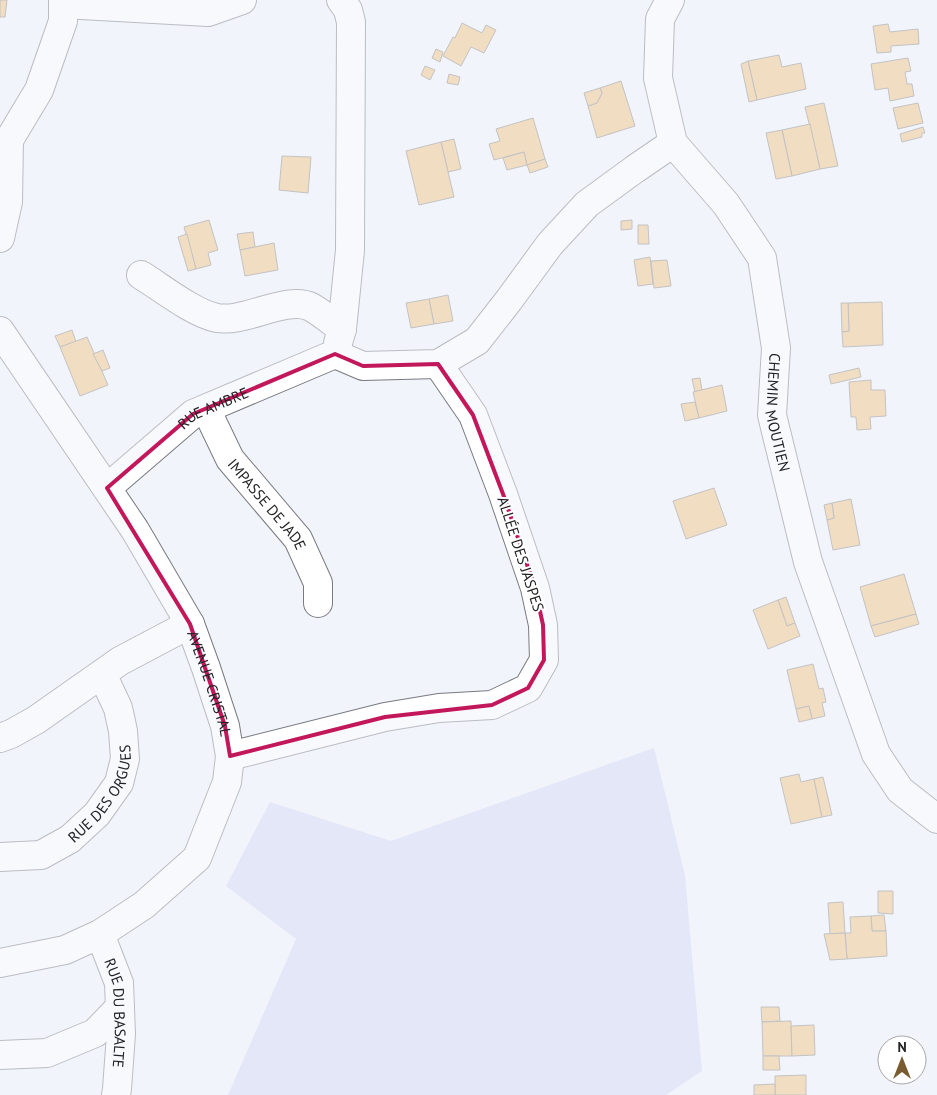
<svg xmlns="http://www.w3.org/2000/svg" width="937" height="1095" font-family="'PT Sans',sans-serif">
  <rect width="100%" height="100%" fill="#f2f4fb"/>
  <polygon fill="#d0d7f3" points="654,748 685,875 702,1071 666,1095 228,1095 296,939 226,886 270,802 391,841"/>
  <g fill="#edc17d" stroke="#8a8680">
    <polygon points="0,0 7,0 5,17 0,17"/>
    <polygon points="462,23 482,33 486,25 496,30 484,53 471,47 461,66 443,56 453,37 455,38"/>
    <polygon points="888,24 890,32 918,29 919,44 891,46 891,52 877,53 873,26"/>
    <polygon points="436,49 443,52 440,62 432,58"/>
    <polygon points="779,55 782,67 801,63 806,89 757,100 748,61"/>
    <polygon points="908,58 911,71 905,72 907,84 912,84 914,96 890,101 888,88 875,90 871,64"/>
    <polygon points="748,61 757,100 749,102 741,64"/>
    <polygon points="425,66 435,70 430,80 421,75"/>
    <polygon points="449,74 460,77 458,85 447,83"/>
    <polygon points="621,81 635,126 597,138 588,106 597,103 602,93 600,88"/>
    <polygon points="600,88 602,93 597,103 588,106 584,93"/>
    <polygon points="824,103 838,166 820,169 805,107"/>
    <polygon points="918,103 923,123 898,129 893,108"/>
    <polygon points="533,118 545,159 527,165 524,152 494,160 489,144 500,141 496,129"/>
    <polygon points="810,124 820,169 792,176 782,130"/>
    <polygon points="923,127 925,133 922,133 922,137 902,142 900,134"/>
    <polygon points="782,130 792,176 776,179 766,133"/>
    <polygon points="454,139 461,169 448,172 441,142"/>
    <polygon points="441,142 454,197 419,205 406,151"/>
    <polygon points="524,152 527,165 507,170 503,158"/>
    <polygon points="282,156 311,157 308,193 279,190"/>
    <polygon points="545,159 548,167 530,173 527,165"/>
    <polygon points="209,220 218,250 208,253 211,265 196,269 184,227"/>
    <polygon points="632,220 632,229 621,230 621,221"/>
    <polygon points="638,225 648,225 649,244 638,244"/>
    <polygon points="253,232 255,247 240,250 237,234"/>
    <polygon points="187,234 196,269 188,271 178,237"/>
    <polygon points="274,243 278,270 245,276 240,250"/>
    <polygon points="650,257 653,284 638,286 634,260"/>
    <polygon points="667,260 671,286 654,288 651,261"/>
    <polygon points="448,295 453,321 434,324 429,299"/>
    <polygon points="429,299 434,324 411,328 406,303"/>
    <polygon points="882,302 883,345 843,347 842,332 849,331 848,303"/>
    <polygon points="841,303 848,303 849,331 842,332"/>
    <polygon points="72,330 76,342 60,347 55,336"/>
    <polygon points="87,337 108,385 80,396 60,347"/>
    <polygon points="103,350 110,368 102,371 93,354"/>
    <polygon points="859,368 861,377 831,384 829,375"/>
    <polygon points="700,378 702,390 695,392 692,379"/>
    <polygon points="871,380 871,390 885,390 886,416 870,417 871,429 857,430 856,417 851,417 849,382"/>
    <polygon points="722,385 727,411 699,418 693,392"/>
    <polygon points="695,402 699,418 685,421 681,404"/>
    <polygon points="714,488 727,525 686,539 673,501"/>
    <polygon points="851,499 860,545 833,550 827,520 834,518 832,503"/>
    <polygon points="832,503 834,518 827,520 824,505"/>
    <polygon points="904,574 916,614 871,626 860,587"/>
    <polygon points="786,597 795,623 787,626 778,600"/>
    <polygon points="778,600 787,626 795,623 800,636 768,649 753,610"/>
    <polygon points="916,614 919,624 875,637 871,626"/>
    <polygon points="813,664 819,689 823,688 826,702 822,703 825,716 812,719 809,706 796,709 787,670"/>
    <polygon points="809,706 812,719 799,722 796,709"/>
    <polygon points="799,774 801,782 814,779 822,817 791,824 780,778"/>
    <polygon points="823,777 832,815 822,817 814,779"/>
    <polygon points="878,891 893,891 893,914 878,913"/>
    <polygon points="843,902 845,933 830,934 828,903"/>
    <polygon points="884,915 886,931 872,931 871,916"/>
    <polygon points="871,916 872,931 886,931 887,956 847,959 845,933 851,933 850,917"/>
    <polygon points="845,933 847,959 830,960 824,934"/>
    <polygon points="761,1007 779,1007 780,1021 762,1022"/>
    <polygon points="791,1021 792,1056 763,1056 762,1022"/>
    <polygon points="814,1025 815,1055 792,1056 791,1026"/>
    <polygon points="763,1056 779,1056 780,1070 763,1070"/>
    <polygon points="806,1075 806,1095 775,1095 775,1076"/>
    <polygon points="775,1084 775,1095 754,1095 754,1085"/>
  </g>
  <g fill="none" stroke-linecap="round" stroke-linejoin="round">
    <g stroke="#787a80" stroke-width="30">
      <g id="minor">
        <polyline points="341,0 348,10 351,22 350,250 342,329"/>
        <path id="s1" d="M670,0L660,19L658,78L673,143L726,204L762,258L776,348L772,415L808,562L876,754L900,790L937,819"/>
        <polyline points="63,4 208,12 242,0"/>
        <polyline points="0,146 9,140 39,90 63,21 63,0"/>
        <polyline points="0,238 8,202 9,140"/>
        <path d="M141,275C162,288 193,313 217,318C245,323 287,295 311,307C322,313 332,322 342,329L338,343"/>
        <path id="s2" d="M0,331L135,530L190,624L206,668L225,726L230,756L227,782L197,858L144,905L100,934L65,950L0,963"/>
        <polyline points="335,354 363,366 438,364 477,341 509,300 550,244 587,204 635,169 673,143"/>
        <path id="s3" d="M206,409L230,459L298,539L318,583V603"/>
        <path id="s4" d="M107,488L193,414L335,354"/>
        <polyline points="0,738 11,734 36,720 120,661 190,624"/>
        <polyline points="230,756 385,717 439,708 492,705 528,688 544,660 543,625 535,588 503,494 473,415 438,364"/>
        <path id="s5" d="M0,857L41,855L70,839L97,814L119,783L125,759L123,731L118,708L102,674"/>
        <path id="s6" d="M100,934L119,983L121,1034L117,1089L116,1095"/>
        <polyline points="0,1055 47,1053 95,1033 120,1007"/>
      </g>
    </g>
    <use href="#minor" stroke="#fff" stroke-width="28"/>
  </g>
  <path d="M0 0H937V1095H0ZM335,354L363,366L438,364L473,415L503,494L535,588L543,625L544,660L528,688L492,705L385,717L230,756L225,726L190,624L107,488L193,414Z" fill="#f2f4fb" fill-opacity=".55" fill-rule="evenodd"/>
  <path fill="none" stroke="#c2185b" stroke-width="4" stroke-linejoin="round" d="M335,354L363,366L438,364L473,415L503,494L535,588L543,625L544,660L528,688L492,705L385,717L230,756L225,726L190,624L107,488L193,414Z"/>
  <g text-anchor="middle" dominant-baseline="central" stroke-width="4" stroke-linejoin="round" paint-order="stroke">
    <g font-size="15" fill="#222225" stroke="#fff">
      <text stroke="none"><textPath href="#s4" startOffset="134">RUE AMBRE</textPath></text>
      <text stroke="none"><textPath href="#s1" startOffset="449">CHEMIN MOUTIEN</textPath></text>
      <text stroke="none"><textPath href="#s3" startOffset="114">IMPASSE DE JADE</textPath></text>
      <text transform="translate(521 554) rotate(72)">ALLÉE DES JASPES</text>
      <text stroke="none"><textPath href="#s2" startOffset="412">AVENUE CRISTAL</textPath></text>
      <text stroke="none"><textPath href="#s5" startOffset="131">RUE DES ORGUES</textPath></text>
      <text stroke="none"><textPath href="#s6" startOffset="82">RUE DU BASALTE</textPath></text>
    </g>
  </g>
  <g transform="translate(902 1060)"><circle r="24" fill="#ffffff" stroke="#a7a7a8"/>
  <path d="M0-4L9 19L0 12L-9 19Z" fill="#785b2e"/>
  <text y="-8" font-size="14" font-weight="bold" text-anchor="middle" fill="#222225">N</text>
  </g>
</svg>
